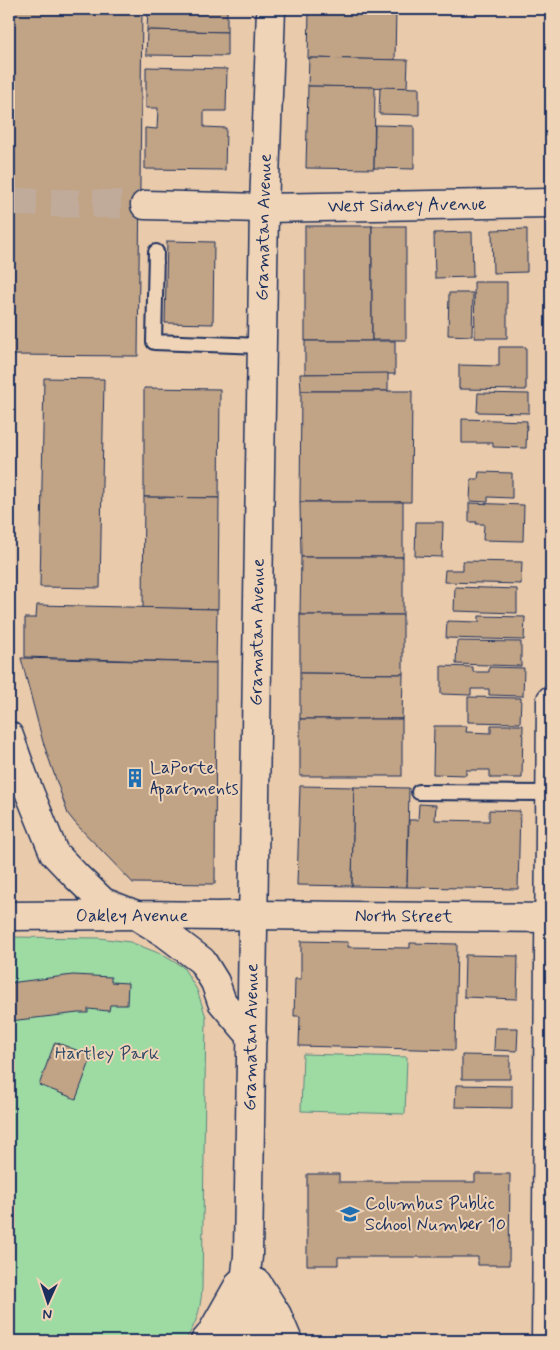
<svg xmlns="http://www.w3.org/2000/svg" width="560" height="1350" font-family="Mynerve,sans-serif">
  <rect width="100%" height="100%" fill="#e9caaa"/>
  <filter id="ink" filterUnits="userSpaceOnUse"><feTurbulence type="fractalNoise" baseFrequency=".02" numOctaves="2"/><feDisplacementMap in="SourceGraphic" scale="10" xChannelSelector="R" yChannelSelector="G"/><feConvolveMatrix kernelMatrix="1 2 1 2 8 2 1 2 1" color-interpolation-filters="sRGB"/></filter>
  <g filter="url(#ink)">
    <g fill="#9edba3" stroke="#5c8580">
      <path d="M9,937L99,938L130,942L161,954L183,967L197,990L206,1017L202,1289C200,1312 197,1322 185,1341H9Z"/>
      <polygon points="303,1054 407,1057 405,1114 301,1111"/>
    </g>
    <g fill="#c1a385" stroke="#1b2f5e">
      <polygon points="9,9 142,9 138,356 9,355"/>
      <polygon points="148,9 227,9 227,32 147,30"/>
      <polygon points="309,9 396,9 395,60 308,58"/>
      <polygon points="147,30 227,32 227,56 146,55"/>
      <polygon points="309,58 408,60 407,88 308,86"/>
      <polygon points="146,67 227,69 226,111 204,111 204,127 226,128 225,170 145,169 145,128 157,129 158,108 146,108"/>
      <polygon points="308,86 375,87 374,169 306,168"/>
      <polygon points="380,87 419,88 419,115 379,114"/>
      <polygon points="375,125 414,126 414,169 374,168"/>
      <rect x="305" y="226" width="67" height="115"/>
      <rect x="372" y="226" width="34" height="114"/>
      <polygon points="527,229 527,272 493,273 492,230"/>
      <polygon points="472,232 473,277 435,278 434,233"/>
      <polygon points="167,241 214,242 213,324 165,323"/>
      <polygon points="474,282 507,282 507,338 475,338"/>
      <polygon points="449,293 473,293 472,336 448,335"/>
      <rect x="305" y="341" width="90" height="33"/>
      <polygon points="499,347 526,347 526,390 459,389 459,365 499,366"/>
      <polygon points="388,373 388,391 301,391 300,374"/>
      <polygon points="44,378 104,379 100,588 40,587"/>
      <polygon points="144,388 220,389 219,498 144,497"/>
      <polygon points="301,391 412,391 411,502 300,502"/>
      <polygon points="478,393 529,394 529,413 477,412"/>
      <polygon points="462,419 527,421 526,448 493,447 493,443 462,443"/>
      <polygon points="479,472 512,473 512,498 488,497 488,502 470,501 471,479 478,479"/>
      <polygon points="144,497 219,498 218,609 143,608"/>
      <polygon points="300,502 403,502 403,557 301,557"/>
      <polygon points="469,503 524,505 523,541 483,540 484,524 476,524 477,522 469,522"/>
      <polygon points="416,522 443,522 442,557 415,556"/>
      <polygon points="301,557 403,557 403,615 300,615"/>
      <polygon points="463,561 522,562 521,584 444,582 445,570 463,570"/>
      <polygon points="455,587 517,589 517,613 454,611"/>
      <polygon points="37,605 217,609 216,663 25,657 25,618 36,618"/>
      <polygon points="300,615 403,615 403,674 300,673"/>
      <polygon points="479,616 525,617 524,640 446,638 447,621 479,622"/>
      <polygon points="457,641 521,642 521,666 456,664"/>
      <polygon points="21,658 216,663 215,884 133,883 76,824 68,814 43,742"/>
      <polygon points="441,666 473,667 473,672 489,672 489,667 524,668 523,696 489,695 489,689 471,689 471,695 441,694"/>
      <polygon points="300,673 403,674 402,719 300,719"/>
      <polygon points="468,697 521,698 520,723 468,722"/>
      <rect x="300" y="719" width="102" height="57"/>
      <polygon points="491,725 523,725 522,778 490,778 490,770 466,770 466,775 433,774 434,726 467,726 466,732 491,733"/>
      <polygon points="300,786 354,787 352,886 297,885"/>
      <polygon points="354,787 409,788 407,887 352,886"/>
      <polygon points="419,804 436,805 435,820 489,821 489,810 520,811 518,889 407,887 409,820 418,820"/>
      <polygon points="301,941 348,942 348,947 410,948 410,943 457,944 455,1050 299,1046 300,1016 294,1016 295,979 301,979"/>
      <polygon points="465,955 518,956 517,999 464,997"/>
      <polygon points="73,975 111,977 111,982 128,983 127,1005 110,1005 109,1011 88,1009 88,1013 78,1013 10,1021 9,983"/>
      <polygon points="495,1028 518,1028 517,1051 494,1050"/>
      <polygon points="55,1042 92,1056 76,1099 39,1085"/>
      <polygon points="462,1055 510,1056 510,1079 462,1079"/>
      <polygon points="456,1085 512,1086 512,1108 455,1107"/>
      <polygon points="307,1174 339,1174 339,1182 475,1182 475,1174 510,1174 509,1265 478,1265 478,1257 338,1257 338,1265 307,1265"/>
    </g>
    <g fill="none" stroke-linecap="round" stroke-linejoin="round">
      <polyline stroke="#c0ab9b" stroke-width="28" stroke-dasharray="28 14" stroke-linecap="butt" points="9,202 145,205"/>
      <g stroke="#1b2f5e" stroke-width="18">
        <g id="service">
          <polyline points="156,252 154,342 262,346"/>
          <polyline points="419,792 550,793"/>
        </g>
      </g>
      <g stroke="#1b2f5e" stroke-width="31">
        <g id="minor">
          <polyline points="9,916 136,915"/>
          <polyline points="546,1341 551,700"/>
        </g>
      </g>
      <g stroke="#1b2f5e" stroke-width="31">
        <g id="tertiary">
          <path id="s1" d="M145,205L264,208L551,203"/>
          <path id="s2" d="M9,736L26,784L54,853L77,877L103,902L136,915L218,916L254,915L551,918"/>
        </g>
      </g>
      <g stroke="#1b2f5e" stroke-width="31">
        <g id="secondary">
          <polyline points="136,915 165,933 202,961 215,982 222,1002 252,1037"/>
          <polyline points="257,1283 277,1315 288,1341"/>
          <polyline points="253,1286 260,1329 264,1341"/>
          <polyline points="205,1341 211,1334 240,1283"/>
          <path id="s3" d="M236,1341L239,1333L248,1256L264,208L271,9"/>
        </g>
      </g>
      <use href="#service" stroke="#f0d4b7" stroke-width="14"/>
      <use href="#minor" stroke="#f0d4b7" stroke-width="28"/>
      <use href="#tertiary" stroke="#f0d4b7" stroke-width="28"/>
      <use href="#secondary" stroke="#f0d4b7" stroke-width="28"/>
    </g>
  </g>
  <defs>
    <g id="building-bare" transform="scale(1.5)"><path d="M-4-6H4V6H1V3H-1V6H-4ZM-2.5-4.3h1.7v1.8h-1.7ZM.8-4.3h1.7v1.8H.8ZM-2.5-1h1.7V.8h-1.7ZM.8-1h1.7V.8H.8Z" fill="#1f6fb2" stroke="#f0d4b7" stroke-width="2.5" paint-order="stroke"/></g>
    <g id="school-bare" transform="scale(1.5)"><path d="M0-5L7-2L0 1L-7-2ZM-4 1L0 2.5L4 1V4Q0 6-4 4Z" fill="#1f6fb2" stroke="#f0d4b7" stroke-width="2.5" paint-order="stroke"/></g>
  </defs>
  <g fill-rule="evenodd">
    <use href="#building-bare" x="135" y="778"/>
    <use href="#school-bare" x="350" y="1214"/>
  </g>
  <g text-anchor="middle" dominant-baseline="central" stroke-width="4" stroke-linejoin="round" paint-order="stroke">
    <g font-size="18" fill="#1b2f5e" stroke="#f0d4b7">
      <text stroke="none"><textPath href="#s1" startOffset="262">West Sidney Avenue</textPath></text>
      <text stroke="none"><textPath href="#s3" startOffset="1115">Gramatan Avenue</textPath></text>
      <text stroke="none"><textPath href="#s3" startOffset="710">Gramatan Avenue</textPath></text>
      <text x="132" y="916">Oakley Avenue</text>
      <text stroke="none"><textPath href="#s2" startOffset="498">North Street</textPath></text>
      <text stroke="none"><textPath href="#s3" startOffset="305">Gramatan Avenue</textPath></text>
    </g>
    <g font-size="18" fill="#1b2f5e" stroke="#f0d4b7" text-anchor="start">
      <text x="150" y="768">LaPorte<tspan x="150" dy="21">Apartments</tspan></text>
      <text x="365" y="1204">Columbus Public<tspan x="365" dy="21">School Number 10</tspan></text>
    </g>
    <g font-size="18" fill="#2f4968" stroke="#f0d4b7">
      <text x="107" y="1054">Hartley Park</text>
    </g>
  </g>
  <rect width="560" height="1350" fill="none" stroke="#f0d4b7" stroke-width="30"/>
  <rect x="15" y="15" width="530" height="1320" fill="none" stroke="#1b2f5e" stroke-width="2" filter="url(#ink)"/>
  <g transform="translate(48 1302) rotate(183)" stroke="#f0d4b7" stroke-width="4" paint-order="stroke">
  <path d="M0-4L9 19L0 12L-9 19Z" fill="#1b2f5e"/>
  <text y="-8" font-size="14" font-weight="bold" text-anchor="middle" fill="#1b2f5e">N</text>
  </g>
</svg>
